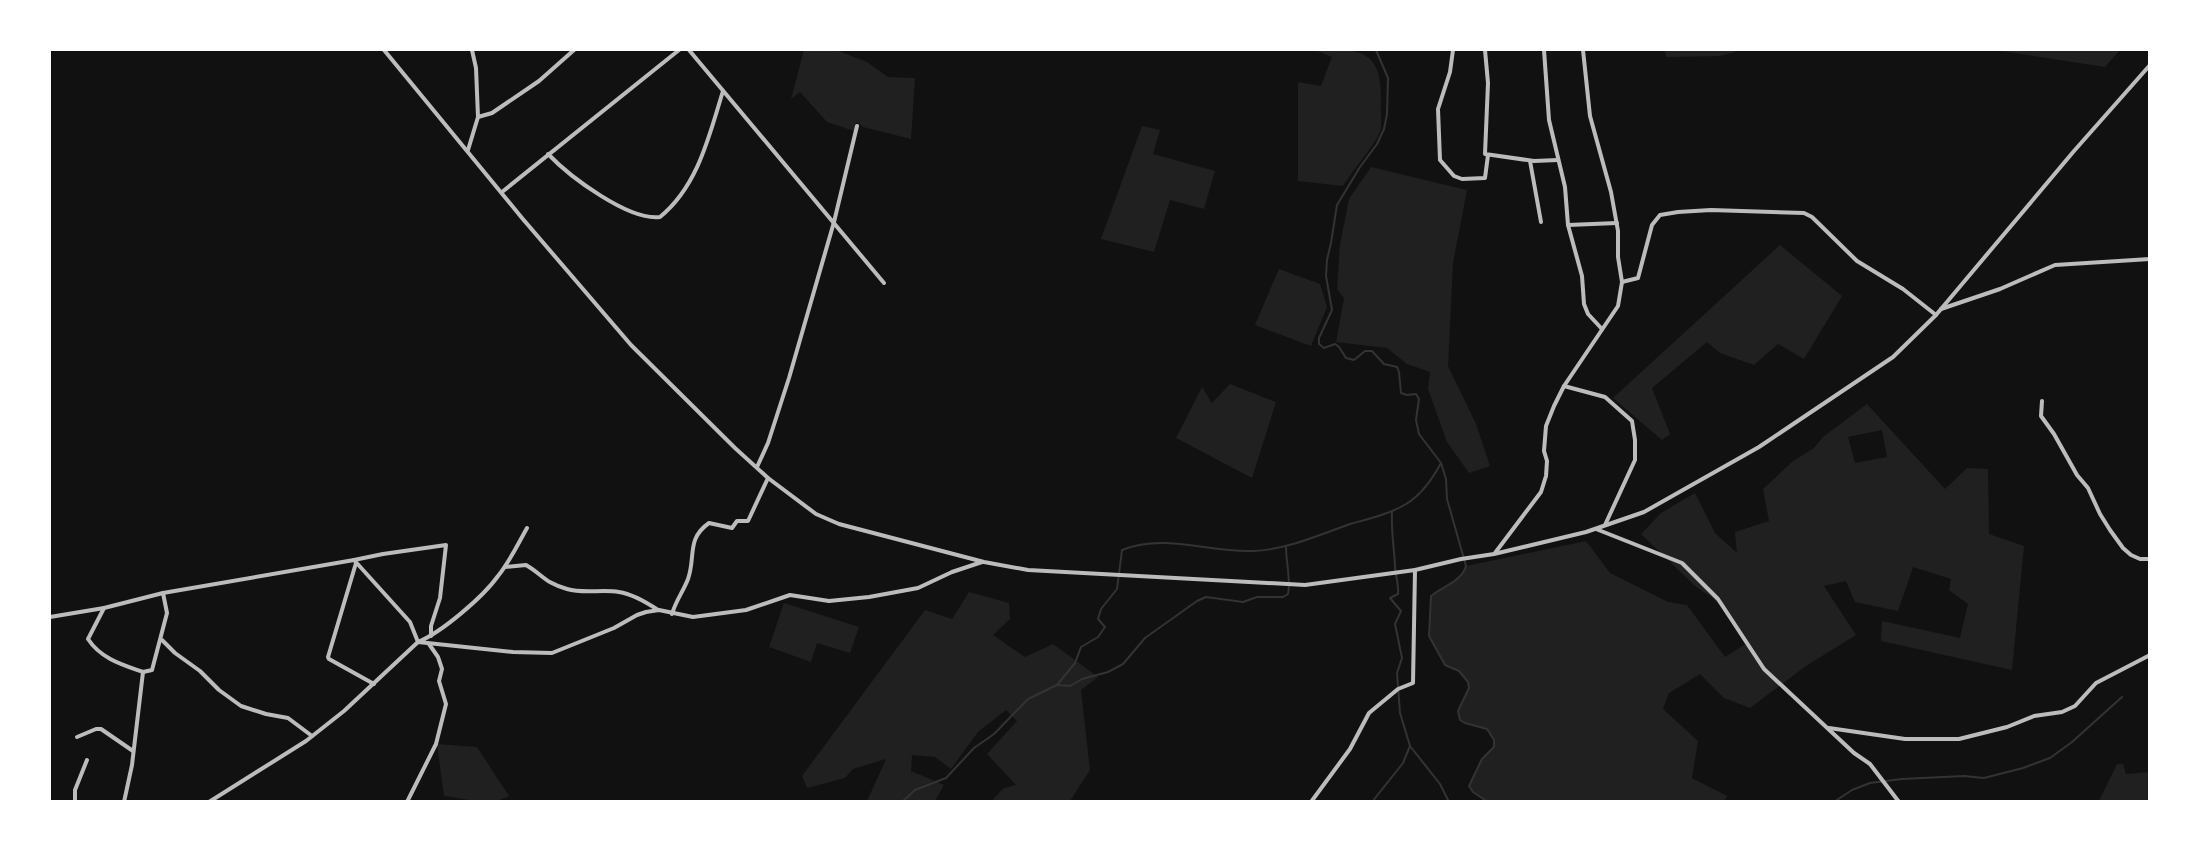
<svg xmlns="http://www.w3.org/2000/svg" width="2199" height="851" font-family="'Noto Sans',sans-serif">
  <rect width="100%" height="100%" fill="#111"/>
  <g fill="#202020" fill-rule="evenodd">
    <polygon points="804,50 836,50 867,62 888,77 915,78 911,139 863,127 857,122 854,131 827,122 800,92 791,99"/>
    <path d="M1315,50C1357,49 1382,47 1381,100C1380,109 1383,124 1380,132C1375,144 1351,173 1343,186L1298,181V82L1321,86L1332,57Z"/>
    <polygon points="1665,50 1735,50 1735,52 1720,56 1666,57"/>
    <polygon points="1995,50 2120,50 2105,67"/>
    <polygon points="1142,126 1160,130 1153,154 1215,171 1204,209 1170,200 1154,252 1101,239"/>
    <polygon points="1371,167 1467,190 1453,263 1448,366 1476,424 1490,466 1469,473 1447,442 1428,389 1430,372 1407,364 1387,348 1336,342 1344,298 1337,289 1340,244 1349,199"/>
    <polygon points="1780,245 1842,296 1804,359 1778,344 1754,365 1720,353 1707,342 1652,388 1670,434 1662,440 1613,398"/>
    <polygon points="1279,269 1320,284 1327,307 1311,346 1255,325"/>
    <polygon points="1230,384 1276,402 1252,478 1176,438 1202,387 1212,403"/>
    <path d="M1867,404L1945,489L1967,468L1988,469L1989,534L2024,546L2012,670L1881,641L1882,621L1960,638L1968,604L1949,590L1951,579L1913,567L1898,611L1855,602L1846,581L1824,586L1856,635L1806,666L1750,708L1724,698L1700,674L1669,693L1663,709L1698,741L1692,778L1727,796L1724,801H1488L1473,792L1469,786L1482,759L1494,747V739L1487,729L1465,723L1458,716V711L1469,688L1468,682L1459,671L1445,665L1429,636L1431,596C1442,587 1462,581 1466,566L1586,541L1610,573L1668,602L1687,605L1725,657L1747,643L1735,621L1714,599L1695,586L1641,534L1661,513L1695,493L1715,533L1737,553L1735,532L1769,521L1763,489L1793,461L1814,448L1823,437ZM1882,430L1887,457L1855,463L1848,437Z"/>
    <polygon points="969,592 1009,603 1010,619 993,635 1025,657 1053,644 1098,677 1081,690 1090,770 1070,801 994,801 993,799 1004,788 1016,785 987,754 1017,721 1006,710 978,732 951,769 935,757 912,755 911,771 944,785 935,801 867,801 886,759 853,769 845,778 807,788 802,776 925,610 952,619"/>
    <polygon points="784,603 859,627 850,653 817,643 811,662 769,647"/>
    <path d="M437,744L477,747L509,796C490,807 464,798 444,796Z"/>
    <polygon points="2117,764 2123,764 2126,774 2149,772 2149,801 2099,801"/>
  </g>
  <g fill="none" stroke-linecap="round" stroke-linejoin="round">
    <g stroke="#333" stroke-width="2">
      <path d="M1376,50L1388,78L1387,114L1384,129L1377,144L1360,167L1337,205L1331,243L1327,260L1326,276L1332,310L1319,338V344L1324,348L1335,344L1339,347L1346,358L1354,360L1365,351H1372L1384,364L1397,367L1399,372L1401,393L1407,395L1416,394L1419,399L1416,420L1419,434L1441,463L1446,479L1447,499L1466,566C1462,581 1442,587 1431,596L1429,636L1445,665L1459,671L1468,682L1469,688L1458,711L1460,720L1465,723L1487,729L1494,740V747L1482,759L1469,786L1473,792L1488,802"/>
      <path d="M1057,685L1070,686L1082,679L1108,672L1123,664L1145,638L1197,601L1206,597L1243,602L1257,597H1283L1288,594C1291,582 1286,561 1286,547"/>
      <polyline points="1410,746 1440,784 1449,802"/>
      <path d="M902,802L915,790L946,778L974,748L994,734L1028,699L1057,685L1075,663L1081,647L1098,637L1105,627L1098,619L1101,609L1117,589L1122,550C1165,533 1209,553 1253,551C1286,550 1319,535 1350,524C1368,519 1390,514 1406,504C1421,495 1433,478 1441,463"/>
      <path d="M1372,802L1403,763L1410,746L1400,713L1397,673L1402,658L1395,624L1401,611L1390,598L1398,594C1399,584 1395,575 1395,565C1394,547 1391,530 1392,511"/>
      <polyline points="1834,802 1852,790 1870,783 1902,779 1964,776 1984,778 2023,768 2050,758 2072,742 2122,697"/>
    </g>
    <g stroke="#bcbcbc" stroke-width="4">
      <polyline points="384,50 522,218 631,345 735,448 768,478 816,514 839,524 984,562 1028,570 1305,585 1415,570 1461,559 1494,554 1586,532 1644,512 1759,447 1893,357 1936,315 2074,151 2150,65"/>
      <polyline points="689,50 884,283"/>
      <polyline points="1453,50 1450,72 1438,109 1440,160 1454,176 1462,179 1485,178 1488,155"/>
      <polyline points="1485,50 1488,83 1485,154 1534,161 1558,160"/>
      <polyline points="1544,50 1549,120 1565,187 1568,225 1582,276 1584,304 1588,314 1602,329"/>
      <polyline points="478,117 492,113 539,81 574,50"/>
      <polyline points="468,150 478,117 476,68 472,50"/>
      <path d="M548,154C570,177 629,221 660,217C698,186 709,136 723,91"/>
      <polyline points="1530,161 1541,222"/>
      <polyline points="502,192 679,50"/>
      <polyline points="1568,225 1617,223"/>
      <polyline points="1622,282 1638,278 1652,225 1660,215 1678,212 1711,210 1804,213 1812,217 1857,261 1903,289 1936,315"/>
      <polyline points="1941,309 2000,289 2055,265 2150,259"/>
      <polyline points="1564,386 1605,397 1632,421 1635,440 1635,460 1605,525"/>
      <polyline points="2042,401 2041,416 2054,434 2077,475 2088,488 2100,514 2110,530 2123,548 2131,555 2140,559 2149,559"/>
      <polyline points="757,467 768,443 789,378 834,222 857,126"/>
      <polyline points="1596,529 1682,563 1718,599 1764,669 1854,753 1870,764 1899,802"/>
      <polyline points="1495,553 1541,492 1546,476 1547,461 1544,451 1546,426 1554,406 1564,386 1618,306 1622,282 1618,257 1618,231 1611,192 1590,116 1583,50"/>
      <polyline points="354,560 383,554 446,545 440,598 431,626 431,636"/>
      <polyline points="356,563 328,657 329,659 374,684"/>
      <path d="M505,567L526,565C543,575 545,583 567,589C584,594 602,589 619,592C633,594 646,602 658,610"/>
      <path d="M672,614C676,600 683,592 688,579C696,557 686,539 709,523L732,528L737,521H748L768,478"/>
      <polyline points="50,617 104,608"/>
      <polyline points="162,640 175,653 200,671 219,690 241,706 266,714 288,718 312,736"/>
      <path d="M143,672C123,665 101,659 88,639L104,608L163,593L354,560L410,622L418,642C442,632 483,597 498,576C510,561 518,544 527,528"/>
      <polyline points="1829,728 1905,739 1959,739 2007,727 2034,716 2062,712 2075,706 2096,683 2150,655"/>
      <polyline points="77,737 96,729 101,729 133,751"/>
      <polyline points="75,802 75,790 87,760"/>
      <polyline points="124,802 132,765 143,672 152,670 167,613 163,593"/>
      <polyline points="209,802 306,741 344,711 418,642 513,652 552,653 614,628 637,615 646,612 659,610 693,617 746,610 790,595 829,601 869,597 918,588 952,572 982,562"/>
      <polyline points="407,802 436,744 446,704 439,681 442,669 438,657 429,644"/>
      <polyline points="1311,802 1350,749 1369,713 1398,689 1413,683 1415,570"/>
    </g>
  </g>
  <rect width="2199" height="851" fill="none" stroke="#ffffff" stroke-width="102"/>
</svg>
